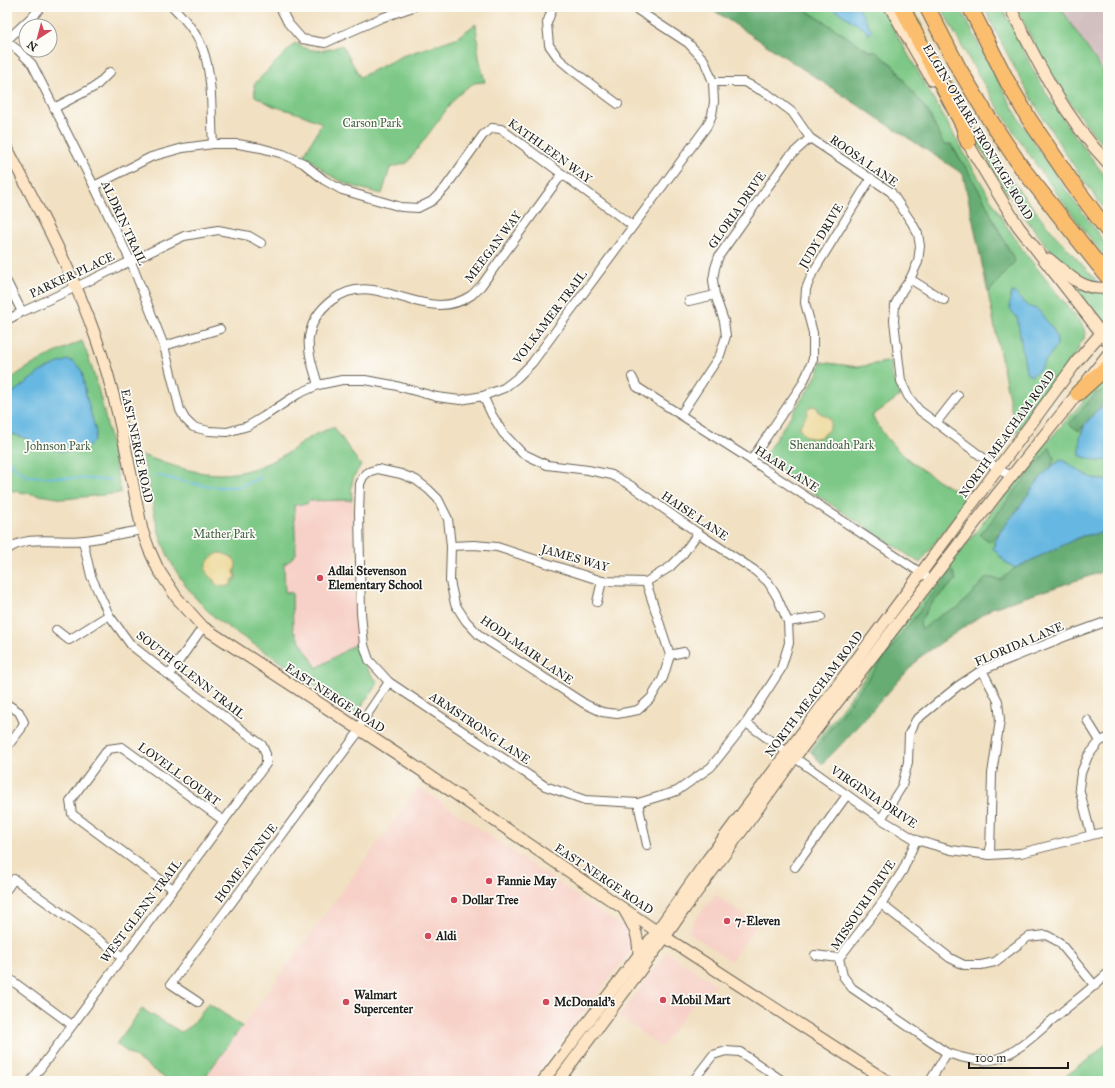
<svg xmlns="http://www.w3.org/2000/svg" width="1115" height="1088" font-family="'IM FELL Great Primer',serif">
  <rect width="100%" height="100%" fill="#fdfcf7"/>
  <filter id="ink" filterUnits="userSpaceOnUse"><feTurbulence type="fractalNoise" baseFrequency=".025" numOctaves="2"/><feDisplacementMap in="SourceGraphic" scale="8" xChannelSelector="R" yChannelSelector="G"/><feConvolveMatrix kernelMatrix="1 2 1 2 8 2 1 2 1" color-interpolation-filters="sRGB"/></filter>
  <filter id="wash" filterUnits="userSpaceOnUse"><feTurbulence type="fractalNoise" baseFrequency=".012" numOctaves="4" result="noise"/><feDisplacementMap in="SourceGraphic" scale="16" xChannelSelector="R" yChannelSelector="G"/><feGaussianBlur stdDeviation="0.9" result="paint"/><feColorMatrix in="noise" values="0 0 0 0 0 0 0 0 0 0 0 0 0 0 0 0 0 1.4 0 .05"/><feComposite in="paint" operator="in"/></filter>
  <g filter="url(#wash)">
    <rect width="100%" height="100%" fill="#f1e0c1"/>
    <g fill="#f7d1c8">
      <polygon points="352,500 357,643 317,668 293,630 292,593 285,593 284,564 293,505 307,504 309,501"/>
      <polygon points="419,787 539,870 549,875 580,899 629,930 633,948 537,1073 533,1081 202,1081"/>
      <polygon points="715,894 757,924 731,961 687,931"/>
      <polygon points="667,952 717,985 699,996 661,1047 619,1016"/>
    </g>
    <polygon fill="#d2bfc0" points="1060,7 1108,7 1108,79 1103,71"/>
    <g fill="#7dc886" stroke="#4c7251">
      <polygon points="802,7 881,7 975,172 1006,225 1025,253 1083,326 1085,332 1084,339 1079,344 1078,350 1064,370 1049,385 1043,395 1016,434 988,293 1015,261 993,219 985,201 967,169 951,144 944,146 928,112 905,82 894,66 876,52 869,51 812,14"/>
      <polygon points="909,7 912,7 922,26 920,27 940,66 990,150 1002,167 1016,186 1054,234 1099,283 1083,279 1075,274 1063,264 1046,245 1023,215 1003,187 978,143"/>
      <path d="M941,7H960L993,72L1022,124L1061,183L1108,247V261C1045,181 987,98 941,7Z"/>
      <path d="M984,7H1002L1032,68L1048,96L1067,125L1108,180V214C1060,150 1018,80 984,7Z"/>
      <path d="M1016,7H1060L1108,79V151C1088,127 1066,99 1050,72C1037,51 1027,29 1016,7Z"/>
      <path d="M476,24L479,57L485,82L474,83L465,89L455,98L407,163L390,168L382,194C363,189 343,185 327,173C319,167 312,160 304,155L322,123L300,114L273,106L255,96L254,84L295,43C310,53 326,52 342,45L360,77L402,56L456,38Z"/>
      <polygon points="1078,288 1108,292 1108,319 1102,323 1099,320 1076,289"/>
      <path d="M82,341C102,389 110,442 121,493L64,499L7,490V382C29,364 56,352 82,341Z"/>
      <path d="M891,361L892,374L900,396L872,416C878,425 884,436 892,444C913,467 941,482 968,498L920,563L762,459L810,387L817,374L821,362L858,367Z"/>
      <path d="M1108,374V387L1095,394L1079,431L1084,425L1080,438L1099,461L1108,460V480C1089,482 1077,467 1061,460L1052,466L1053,458L980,535L991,542L999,533L995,540L993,548L1004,561L1015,568L1001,580L987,577L958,608L943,614L922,630L920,622L929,606L956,580L952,571L923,606L812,753L810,751L917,607L1040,450L1080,405L1099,381Z"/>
      <path d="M334,427L361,466C351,478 351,485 352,500L309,501L307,504L294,505L296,554L287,563H284V564L285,592L292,593L293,630L317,668L357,643C359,658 367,671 378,682L357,713L219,621C192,598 172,571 161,538C155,520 151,497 147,478L145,477L144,474L146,473L142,455C194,474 229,485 280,457C292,451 302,442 314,435C320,432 327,430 334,427Z"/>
      <path d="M208,1003L242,1026L202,1081H169L116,1044L142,1009L181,1032C190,1030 203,1011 208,1003Z"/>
      <polygon points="1108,1042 1108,1081 1059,1081 1093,1056"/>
    </g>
    <g fill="#66ac73" stroke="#416448">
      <polygon points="715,7 802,7 812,14 869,51 876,52 894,66 905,82 928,112 944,145 950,144 967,169 985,201 993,220 1015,261 988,293 963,174 713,10"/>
      <polygon points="1108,387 1108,400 1097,410 1079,431 1069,424 1095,394"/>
      <polygon points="1050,447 1054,458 1052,466 1038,481 1015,513 991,542 980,535"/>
      <polygon points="1108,532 1108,570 992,608 920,657 838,748 822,764 812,753 923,606 952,570 956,580 929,606 920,622 922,630 932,621 943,614 958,608 987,577 1001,580 1015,568 1082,536"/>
    </g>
    <g fill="#eeda9e" stroke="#857b5d">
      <path d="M813,406L818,408L817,411L829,418L831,421C829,440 806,445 799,427L808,413L807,411C808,409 810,407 813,406Z"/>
      <path d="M220,553C226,554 236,557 236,565C236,567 235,569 234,572L236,576L235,580L233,579L231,585L225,587L220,585L219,586L215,584L214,580C214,580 209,577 209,576C200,567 211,555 220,553Z"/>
    </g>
    <g fill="#66b7e1" stroke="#416a7e">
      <polygon points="831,7 858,7 872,31 870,34 867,34 867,31"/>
      <path d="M1012,292H1014C1016,295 1026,305 1029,307C1032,308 1036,308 1038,310C1040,311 1041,313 1042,315C1049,324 1058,332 1057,345L1039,370L1031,376L1026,372L1017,317C1008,309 1008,303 1012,292Z"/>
      <polygon points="68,360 74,362 77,365 82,371 86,395 96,432 94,441 85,449 75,451 60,451 40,446 28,439 7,432 7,397 40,372 56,364"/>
      <polygon points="1108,404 1108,460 1099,461 1080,456 1080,438 1085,424 1097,410"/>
      <path d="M1061,460C1077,467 1089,482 1108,480V532L1082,536L1015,568L1004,561L993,548C997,533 1006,524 1016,512C1029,494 1041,472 1061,460Z"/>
    </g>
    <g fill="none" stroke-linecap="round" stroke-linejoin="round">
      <g stroke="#66b7e1" stroke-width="2">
        <polyline points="7,458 17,470 28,476 111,480"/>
        <polyline points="157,475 189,483 217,487 239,487 261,477"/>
      </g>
    </g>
  </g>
  <g filter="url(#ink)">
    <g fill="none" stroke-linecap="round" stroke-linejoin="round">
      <g stroke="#676156" stroke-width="10">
        <g id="minor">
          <path d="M173,7C187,21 200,37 205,56C213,83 211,116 213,144"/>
          <polyline points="280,7 288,23 302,39 325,43 381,18 413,7"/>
          <polyline points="553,7 547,23 549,45 559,59 572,70 618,104"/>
          <polyline points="7,40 37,12 41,7"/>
          <polyline points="7,42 18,50 32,64 94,186 131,262 164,346 180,410 185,419 193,427 209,431 227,432 248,426 263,417 298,394 318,385 342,380 365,380 393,385 437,397 460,400 483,396 504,388 517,378 532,363 707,126 712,115 714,102 713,82 704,60 688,43 633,7"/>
          <polyline points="713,82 744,82 768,94 792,112 810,138 891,192 912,223 918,234 920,246 918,262 910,279 902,291 895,305 894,321 901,381 908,396 919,410 1001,471 1012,476"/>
          <polyline points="54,108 96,86 110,72"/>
          <polyline points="94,186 151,157 183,148 213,144 238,144 261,148 283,154 303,163 324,180 342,190 401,207 418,208 432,201 445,188 483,135 492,128 501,129 633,226"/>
          <polyline points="910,279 944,300"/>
          <polyline points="7,282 22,312"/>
          <polyline points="689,301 715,295"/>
          <polyline points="7,320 22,312 76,287 184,236 218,230 249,236 261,243"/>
          <polyline points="164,346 220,329"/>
          <polyline points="632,377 637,387 751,460 924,575"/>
          <path d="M318,385C314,370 307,353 309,337C314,307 343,285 373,290C405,295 439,317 470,296C474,294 477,289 481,286L562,174"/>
          <polyline points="483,396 492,415 503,433 522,453 547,465 588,470 612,475 630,485 698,533 754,570 768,582 777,597 788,622 789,643 781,669 746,723 711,767 677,791 638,803 585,800 545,786 389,682 369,660 364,645 361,613 359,513 360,484 363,477 367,473 371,471 378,469 401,474 416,480 428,489 438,499 448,519 451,546 450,581 455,604 466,621 480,636 585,704 602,712 617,714 638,710 651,698 663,678 670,655 646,582"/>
          <polyline points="681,414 720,355 726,336 724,321 715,295 713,280 715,268 719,256 789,157 810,138"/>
          <polyline points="936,423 958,395"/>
          <polyline points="751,460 801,386 807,374 813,359 813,333 805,303 806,289 812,274 871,178"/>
          <polyline points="451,546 474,545 497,547 602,581 646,582 670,567 683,554 698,533"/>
          <path d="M7,550C28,533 60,544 85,540C104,538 123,533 142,530"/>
          <polyline points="597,602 602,581"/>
          <polyline points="788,622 821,617"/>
          <polyline points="56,630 69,640 109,615"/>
          <polyline points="670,655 684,652"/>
          <polyline points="982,670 998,701 1000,720 992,774 990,855"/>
          <polyline points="169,675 203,627"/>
          <polyline points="7,704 19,712 24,722 21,729 7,747"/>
          <polyline points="1087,720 1100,741"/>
          <polyline points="746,723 881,819 916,840 951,850 990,855 1021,853 1108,831"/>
          <polyline points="358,728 389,682"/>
          <polyline points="638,803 647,845"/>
          <polyline points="881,819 902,786 908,762 909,734 916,720 958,686 982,670 1064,637 1108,621"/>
          <polyline points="1091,834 1079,788 1081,773 1088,756 1100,741 1108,738"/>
          <path d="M916,840L903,870L881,904L839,958L843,976L852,988L947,1053C963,1058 979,1063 996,1059C1015,1054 1036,1034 1051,1021C1070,1005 1090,990 1108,973"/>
          <polyline points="795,867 847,795"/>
          <polyline points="7,889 14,879 123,957"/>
          <polyline points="173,889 72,814 70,801 108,749 122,747 224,821"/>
          <polyline points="881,904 950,958 964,965 981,965 995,962 1028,937 1046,935 1059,942 1095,986"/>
          <polyline points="815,955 839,958"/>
          <polyline points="7,977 72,1025"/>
          <polyline points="198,1002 171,984 360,730"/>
          <polyline points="31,1081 266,764 266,754 262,745 169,675 131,645 109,615 91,576 83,541"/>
          <polyline points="693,1081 713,1055 726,1051 740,1052 783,1081"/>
          <polyline points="930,1081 947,1053"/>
        </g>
      </g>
      <g stroke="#676156" stroke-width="13">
        <g id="secondary">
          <polyline points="890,7 932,80"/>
          <path d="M1010,7C1037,62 1065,118 1108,163"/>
          <polyline points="964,137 1000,197 1018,226 1108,342"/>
          <path d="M7,148C39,210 73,272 96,338C118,400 129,466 142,530L149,549L158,569L177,598L203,627L397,754L665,937L887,1081"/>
          <path d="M1049,259C1068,274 1081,291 1108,288"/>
          <path d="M625,911C635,929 638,933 639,955"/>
          <polyline points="543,1081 657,931 708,859 921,573 1078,360 1108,325"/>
          <polyline points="558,1081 665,937 685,908 749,821 795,757 998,493 1067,407 1108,354"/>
        </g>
      </g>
      <g stroke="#676156" stroke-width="17">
        <g id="motorway">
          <polyline points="902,7 918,39 963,125 968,142"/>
          <polyline points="927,7 958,67 988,117 1022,168 1108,277"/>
          <polyline points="970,7 1007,81 1029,119 1073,184 1108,231"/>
          <polyline points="1078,393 1098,375 1108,368"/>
        </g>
      </g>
      <use href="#minor" stroke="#fff" stroke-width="8"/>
      <use href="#secondary" stroke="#fde5c5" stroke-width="11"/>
      <use href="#motorway" stroke="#fbbe6e" stroke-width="15"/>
    </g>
  </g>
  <g fill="#d1495b" stroke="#fdfcf7" stroke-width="1.5">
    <circle cx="320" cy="578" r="4"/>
    <circle cx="489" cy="881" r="4"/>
    <circle cx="454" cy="900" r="4"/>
    <circle cx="727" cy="921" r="4"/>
    <circle cx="428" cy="936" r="4"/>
    <circle cx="663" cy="1000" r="4"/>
    <circle cx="346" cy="1002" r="4"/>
    <circle cx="546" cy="1002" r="4"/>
  </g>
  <g text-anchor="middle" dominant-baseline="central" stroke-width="3.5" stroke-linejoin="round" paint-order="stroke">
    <g font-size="12" fill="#436146" stroke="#fdfcf7">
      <text x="372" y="123">Carson Park</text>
      <text x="832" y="445">Shenandoah Park</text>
      <text x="58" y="446">Johnson Park</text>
      <text x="224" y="534">Mather Park</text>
    </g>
    <g font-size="12" fill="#1c1c1c" stroke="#fdfcf7">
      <text transform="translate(978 132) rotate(59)">ELGIN-O'HARE FRONTAGE ROAD</text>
      <text transform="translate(550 151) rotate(36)">KATHLEEN WAY</text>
      <text transform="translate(864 161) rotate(35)">ROOSA LANE</text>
      <text transform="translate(737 210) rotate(-55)">GLORIA DRIVE</text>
      <text transform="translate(124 223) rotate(65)">ALDRIN TRAIL</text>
      <text transform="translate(821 236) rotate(-59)">JUDY DRIVE</text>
      <text transform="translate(493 247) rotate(-53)">MEEGAN WAY</text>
      <text transform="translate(72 275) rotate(-25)">PARKER PLACE</text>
      <text transform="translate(550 317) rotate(-53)">VOLKAMER TRAIL</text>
      <text transform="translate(1007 434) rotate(-54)">NORTH MEACHAM ROAD</text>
      <text transform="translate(137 446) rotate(78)">EAST NERGE ROAD</text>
      <text transform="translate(787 469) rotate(33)">HAAR LANE</text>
      <text transform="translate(695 516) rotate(34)">HAISE LANE</text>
      <text transform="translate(575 558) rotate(16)">JAMES WAY</text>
      <text transform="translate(1019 644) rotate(-23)">FLORIDA LANE</text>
      <text transform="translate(527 650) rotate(35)">HODLMAIR LANE</text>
      <text transform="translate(191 675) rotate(38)">SOUTH GLENN TRAIL</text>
      <text transform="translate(814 694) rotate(-53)">NORTH MEACHAM ROAD</text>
      <text transform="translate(335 698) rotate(33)">EAST NERGE ROAD</text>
      <text transform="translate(480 728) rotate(34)">ARMSTRONG LANE</text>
      <text transform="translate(179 774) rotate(36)">LOVELL COURT</text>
      <text transform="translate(874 797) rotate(34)">VIRGINIA DRIVE</text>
      <text transform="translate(246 863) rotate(-53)">HOME AVENUE</text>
      <text transform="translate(604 879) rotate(34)">EAST NERGE ROAD</text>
      <text transform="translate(863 905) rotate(-56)">MISSOURI DRIVE</text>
      <text transform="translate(141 911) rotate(-53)">WEST GLENN TRAIL</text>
    </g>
    <g font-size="12" font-weight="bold" fill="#1c1c1c" stroke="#fdfcf7" text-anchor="start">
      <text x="328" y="571">Adlai Stevenson<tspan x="328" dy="14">Elementary School</tspan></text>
      <text x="497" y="881">Fannie May</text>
      <text x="462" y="900">Dollar Tree</text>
      <text x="735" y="921">7-Eleven</text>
      <text x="436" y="936">Aldi</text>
      <text x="354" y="995">Walmart<tspan x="354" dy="14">Supercenter</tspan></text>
      <text x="671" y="1000">Mobil Mart</text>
      <text x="554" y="1002">McDonald's</text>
    </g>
  </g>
  <rect width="1115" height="1088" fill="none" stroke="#fdfcf7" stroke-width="24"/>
  <g transform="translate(38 38) rotate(216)"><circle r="19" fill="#fdfcf7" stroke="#a3a29f"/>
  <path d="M0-3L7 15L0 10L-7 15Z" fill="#d1495b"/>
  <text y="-6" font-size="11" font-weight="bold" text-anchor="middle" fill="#1c1c1c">N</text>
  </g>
  <path d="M969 1062v6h99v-6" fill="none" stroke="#1c1c1c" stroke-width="2"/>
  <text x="975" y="1062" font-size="12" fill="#1c1c1c" stroke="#fdfcf7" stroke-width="3" paint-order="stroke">100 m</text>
</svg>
